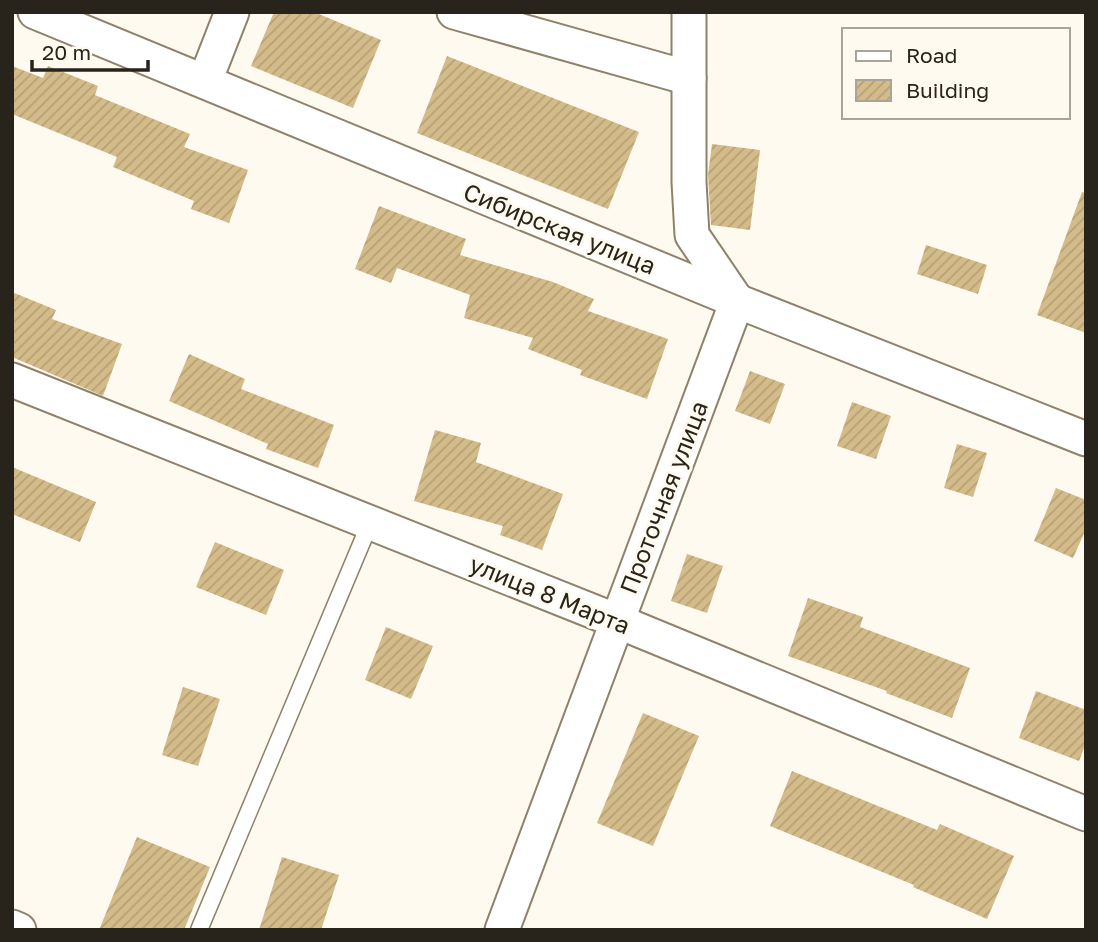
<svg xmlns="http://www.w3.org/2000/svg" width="1098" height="942" font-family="'Golos Text',sans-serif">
  <defs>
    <pattern id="building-hatch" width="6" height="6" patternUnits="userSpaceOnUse" patternTransform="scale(1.75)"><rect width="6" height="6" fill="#d4bb8a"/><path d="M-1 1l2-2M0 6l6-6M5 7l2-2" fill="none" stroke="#b6a176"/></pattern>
  </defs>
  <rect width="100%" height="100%" fill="#fffaef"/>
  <g fill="url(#building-hatch)">
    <polygon points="274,12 314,12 381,40 353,108 251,66"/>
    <polygon points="447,56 639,132 608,209 417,133"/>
    <polygon points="12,66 43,78 48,66 98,86 95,95 190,134 184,147 248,170 229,223 191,209 194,201 113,167 117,157 12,114"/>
    <polygon points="712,144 760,150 750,230 711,225 708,175"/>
    <polygon points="1082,192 1086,193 1086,333 1037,315"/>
    <polygon points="379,206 466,239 460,255 553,282 594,299 588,311 668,339 647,399 580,375 582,370 528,349 533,338 464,318 470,295 397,268 391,283 355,269"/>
    <polygon points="926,245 987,265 978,294 917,274"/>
    <polygon points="12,292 56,310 52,319 122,344 103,396 12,357"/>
    <polygon points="189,354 245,379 241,389 334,425 318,468 266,449 268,444 169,401"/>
    <polygon points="750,371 785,384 770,424 735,411"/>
    <polygon points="852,402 891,416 876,459 837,446"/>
    <polygon points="435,430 481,443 476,462 563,494 542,550 500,535 503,526 414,501"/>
    <polygon points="957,444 987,453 973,497 944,488"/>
    <polygon points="12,467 96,502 80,542 12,514"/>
    <polygon points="1056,488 1086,500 1086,529 1073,558 1034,541"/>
    <polygon points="215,542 284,570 266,615 196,587"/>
    <polygon points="687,554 723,566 707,613 671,601"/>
    <polygon points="808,598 863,617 860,627 970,668 952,718 886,693 887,691 788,656"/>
    <polygon points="386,627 433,646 411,699 365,680"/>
    <polygon points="183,687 220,699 198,766 162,755"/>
    <polygon points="1036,691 1086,710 1086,743 1079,761 1019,738"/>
    <polygon points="643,713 699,736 653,846 597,823"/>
    <polygon points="792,771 937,830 940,824 1014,856 987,919 913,887 914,885 770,826"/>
    <polygon points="137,837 210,867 184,930 99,930"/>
    <polygon points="282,857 339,875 321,930 259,930"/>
  </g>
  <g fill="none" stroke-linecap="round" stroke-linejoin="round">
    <g stroke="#8e826a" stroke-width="19">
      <polyline id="service" points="199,930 370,523"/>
    </g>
    <g stroke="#8e826a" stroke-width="37">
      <g id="minor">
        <polyline points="35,12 737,301 1086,439"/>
        <polyline points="454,12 689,78"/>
        <polyline points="205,81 232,12"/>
        <polyline points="12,380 617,621 1086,814"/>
        <polyline points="12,927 19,930"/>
        <polyline points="502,930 737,301 692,235 689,182 689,12"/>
      </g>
    </g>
    <use href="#service" stroke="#fff" stroke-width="16"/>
    <use href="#minor" stroke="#fff" stroke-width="33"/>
  </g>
  <g text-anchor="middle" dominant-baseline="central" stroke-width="6" stroke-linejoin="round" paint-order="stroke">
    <g font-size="24" fill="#29241b" stroke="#fffaef">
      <text transform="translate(560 228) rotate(22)">Сибирская улица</text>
      <text transform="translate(663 497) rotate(-69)">Проточная улица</text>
      <text transform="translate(550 594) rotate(22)">улица 8 Марта</text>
    </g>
  </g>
  <rect width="1098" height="942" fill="none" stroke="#29241b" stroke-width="28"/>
  <rect x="842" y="28" width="228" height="91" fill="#fffaef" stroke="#a9a49a" stroke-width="2"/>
  <rect x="856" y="51" width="35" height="10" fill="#ffffff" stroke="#a9a49a" stroke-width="2"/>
  <text x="906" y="63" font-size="21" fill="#29241b">Road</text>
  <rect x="856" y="80" width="35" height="21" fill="url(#building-hatch)" stroke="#a9a49a" stroke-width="2"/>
  <text x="906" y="98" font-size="21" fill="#29241b">Building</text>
  <path d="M32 60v10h116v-10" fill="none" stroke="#29241b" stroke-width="3.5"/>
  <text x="42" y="60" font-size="21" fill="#29241b" stroke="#fffaef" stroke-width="5" paint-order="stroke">20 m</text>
</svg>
